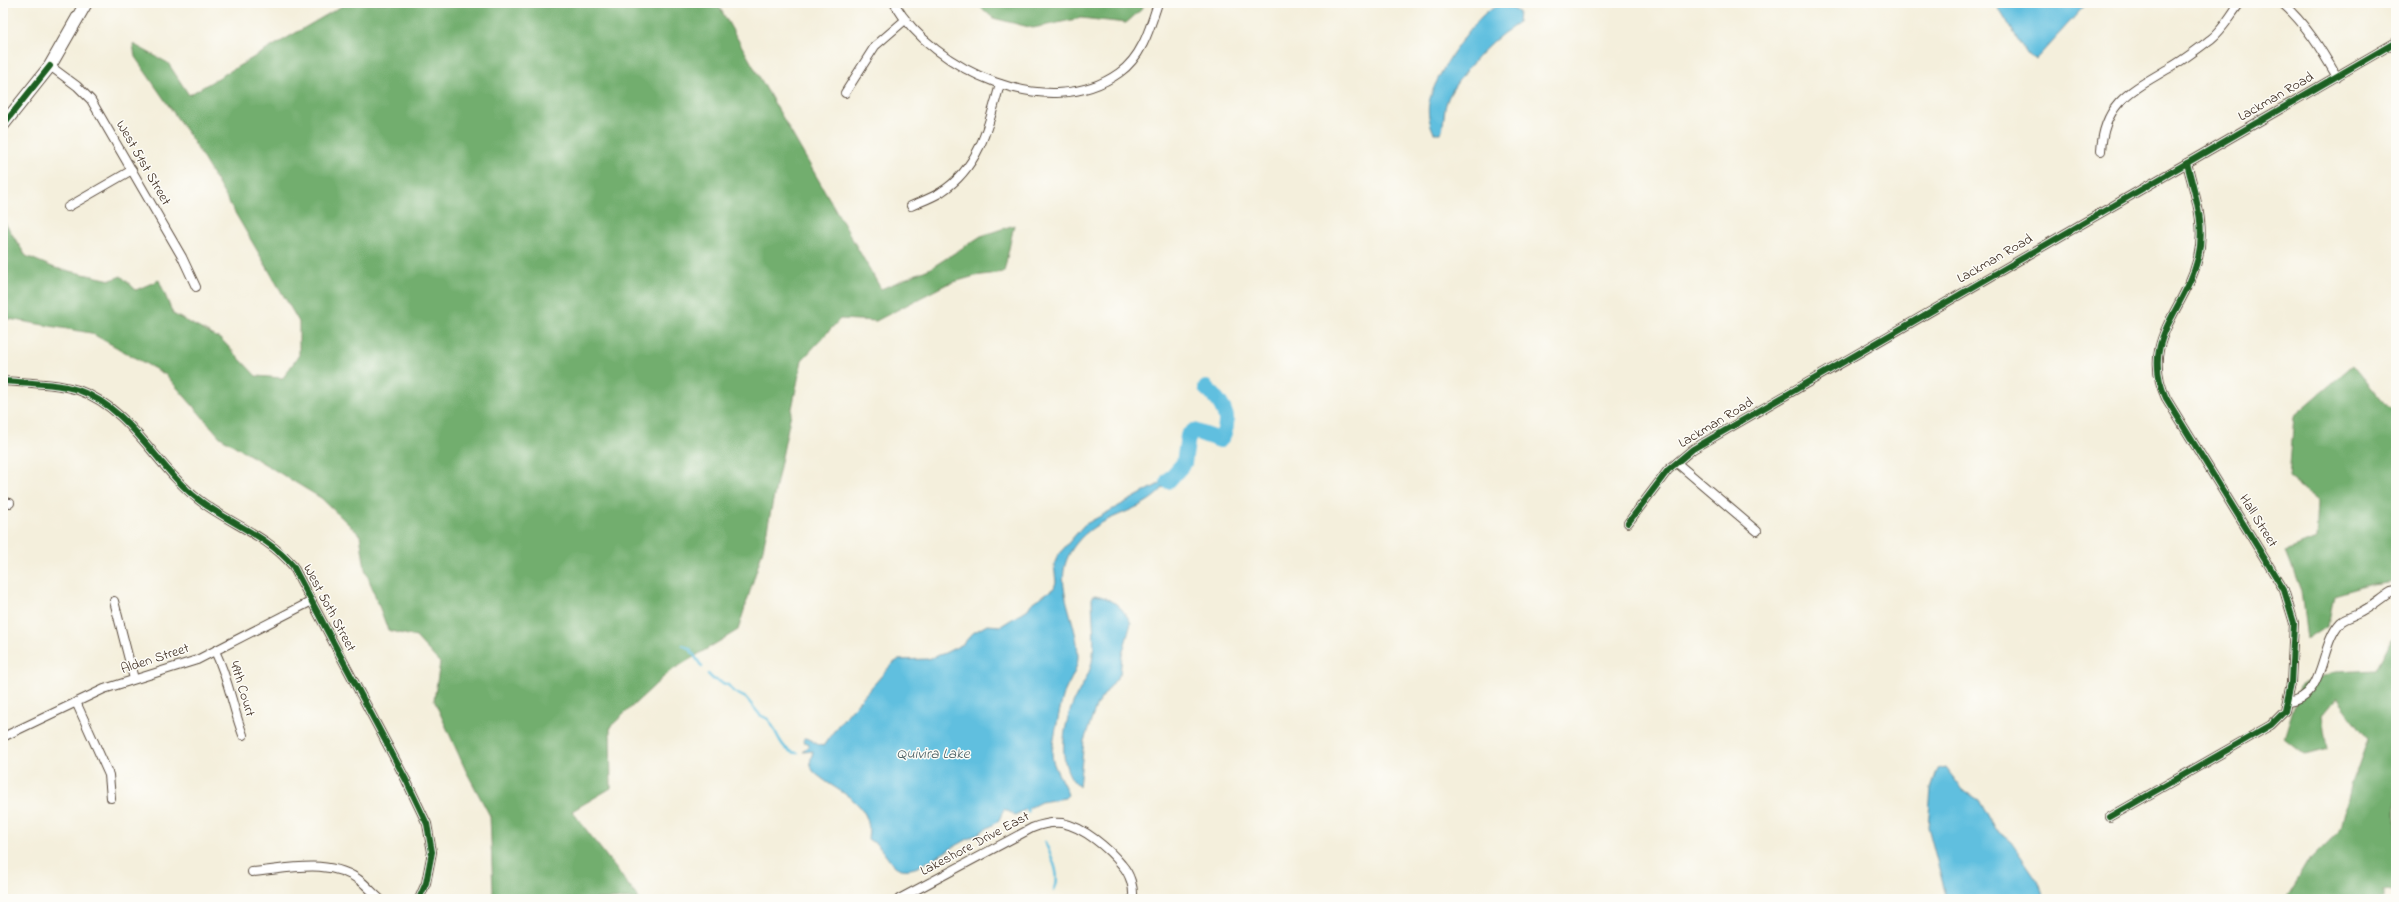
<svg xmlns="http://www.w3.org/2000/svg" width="2399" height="902" font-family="'Indie Flower',sans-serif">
  <rect width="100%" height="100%" fill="#fdfcf7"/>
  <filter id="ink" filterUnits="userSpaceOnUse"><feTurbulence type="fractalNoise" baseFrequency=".025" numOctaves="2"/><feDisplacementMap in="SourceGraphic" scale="8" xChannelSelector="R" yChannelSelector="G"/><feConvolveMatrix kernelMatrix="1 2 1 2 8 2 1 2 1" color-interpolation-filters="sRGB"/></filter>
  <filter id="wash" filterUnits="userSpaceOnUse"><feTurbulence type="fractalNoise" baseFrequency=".012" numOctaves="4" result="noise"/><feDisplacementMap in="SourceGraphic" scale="16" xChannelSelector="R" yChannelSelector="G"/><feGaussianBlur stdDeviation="0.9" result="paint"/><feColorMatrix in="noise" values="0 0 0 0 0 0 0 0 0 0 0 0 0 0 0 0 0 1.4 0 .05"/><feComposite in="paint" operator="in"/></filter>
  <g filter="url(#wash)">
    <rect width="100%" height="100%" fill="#f4efdc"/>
    <g fill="#72ae6e" stroke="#566c46">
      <polygon points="347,3 717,3 881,289 931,268 981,236 1014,225 1004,272 975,276 947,284 876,321 840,319 802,360 763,549 738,630 669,672 610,727 611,788 572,811 639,899 492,899 493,891 490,816 466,771 434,700 440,663 416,637 388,630 365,569 360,535 321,498 220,437 166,375 91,333 3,318 3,220 26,256 55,268 111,280 121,276 136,290 159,280 173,314 222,340 256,376 283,378 299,355 299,322 193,141 135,57 133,44 168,63 189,95"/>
      <polygon points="976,3 1145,3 1142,9 1126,23 1081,18 1033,28 993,18"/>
      <polygon points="2353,365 2385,404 2396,409 2396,581 2372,584 2334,595 2328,626 2307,640 2301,591 2286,551 2316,539 2318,501 2289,477 2294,416"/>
      <polygon points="2396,636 2396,890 2383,892 2383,899 2286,899 2309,861 2341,829 2351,786 2368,739 2337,698 2323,715 2328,749 2305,755 2284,738 2301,684 2336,672 2376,670 2392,639"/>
    </g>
    <g fill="#60bfdf" stroke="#4e747e">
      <polygon points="1996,3 2087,3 2036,59 2026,53"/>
      <path d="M1504,4L1519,12L1518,22C1512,29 1505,31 1499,37C1484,48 1453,83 1447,101C1443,112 1445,122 1441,133H1434C1430,125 1427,113 1429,103C1433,79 1471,21 1492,8C1496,6 1501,5 1504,4Z"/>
      <path d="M1168,481C1149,513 1104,512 1080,539C1044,578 1078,613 1078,657C1078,669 1070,680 1065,691C1062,696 1052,747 1052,753C1052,768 1064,781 1068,795L1065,798L1041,802L1015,815L1004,809L999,820L993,825L918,867C892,876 891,858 876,844C874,842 870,841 868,839C875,800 835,793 813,771L810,763L813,751L803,752L809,746L808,743L803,742L804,738C812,738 815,745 823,746L839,724L892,664L898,660L928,659L945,653L963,644L973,633L987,625L1001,626L1028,609L1031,604L1054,588L1056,582L1054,565L1058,555L1084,525L1161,483Z"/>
      <path d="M1095,595C1113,598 1123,608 1131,623L1122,655L1120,674L1097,704L1084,741L1079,787C1056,767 1063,728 1073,703C1079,689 1089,677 1092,662C1096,640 1092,618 1092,597Z"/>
      <polygon points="1945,767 1963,790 1979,800 1995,829 2011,842 2038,881 2045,899 1947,899 1928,827 1931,789 1938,769"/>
    </g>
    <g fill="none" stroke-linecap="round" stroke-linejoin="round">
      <g stroke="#60bfdf" stroke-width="2.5">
        <polyline points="683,645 690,649 702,667"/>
        <path d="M708,674L713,679L728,685L734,692L746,698L760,715L768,719C777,730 781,754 798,753"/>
        <polyline points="1027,809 1028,812"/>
        <path d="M1045,842C1051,856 1062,876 1054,890"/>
      </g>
      <path stroke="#60bfdf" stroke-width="16" d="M1168,481L1184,463L1188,436L1194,431L1220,440C1234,420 1222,402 1206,388"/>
    </g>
  </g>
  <g filter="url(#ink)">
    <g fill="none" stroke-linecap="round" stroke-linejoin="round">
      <g stroke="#57483a" stroke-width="10">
        <g id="minor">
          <path d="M894,3C934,71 1049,123 1119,73C1142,57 1150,28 1158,3"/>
          <path d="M2282,3C2306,24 2321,49 2337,77"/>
          <polyline points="50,66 77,86 91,100 182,257 196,287"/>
          <polyline points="845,93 875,46 905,20"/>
          <path d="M2101,151C2104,101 2133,90 2171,67C2185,59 2199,48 2211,39C2223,30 2231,14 2240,3"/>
          <path d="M911,206C920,202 932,198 941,192C979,168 989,125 1000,84"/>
          <polyline points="68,207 132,170"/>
          <path d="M3,381C28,383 55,383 78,390C131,408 157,468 199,500C230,524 267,535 293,566L406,780L427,824L432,852L426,883L419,899"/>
          <polyline points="1677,463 1757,531"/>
          <polyline points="3,502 10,503"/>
          <polyline points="1628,523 1668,470 1693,449 2396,42"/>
          <polyline points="114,601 134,679"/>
          <path d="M215,651C229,680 232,706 243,735"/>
          <polyline points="76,702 109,775 111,798"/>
          <path d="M2288,702C2327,697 2318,646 2341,622C2347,617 2356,616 2363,611C2373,606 2381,598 2391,592L2396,591"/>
          <polyline points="3,737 104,689 197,660 312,601"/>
          <path d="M2110,817L2271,725L2285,711L2291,683L2294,623L2284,590L2166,398C2139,341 2185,311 2198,258C2206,224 2195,196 2187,163"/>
          <path d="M252,872C288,869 331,857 362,882C368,887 374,894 380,899"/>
          <path d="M899,899L1032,828C1042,824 1052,822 1062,823C1084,827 1109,849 1122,865C1130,874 1134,887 1133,899"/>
        </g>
      </g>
      <g stroke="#57483a" stroke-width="14">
        <polyline id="secondary" points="3,125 50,66 86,3"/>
      </g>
      <use href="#minor" stroke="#fff" stroke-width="8"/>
      <use href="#secondary" stroke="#fff" stroke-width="12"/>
      <g stroke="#fdfcf7" stroke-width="8">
        <g id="cycleway">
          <polyline points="3,125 50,66"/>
          <path d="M3,381C28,383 55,383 78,390C131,408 157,468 199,500C230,524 267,535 293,566L406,780L427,824L432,852L426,883L419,899"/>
          <polyline points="1628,523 1668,470 1693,449 2396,42"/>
          <path d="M2110,817L2271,725L2285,711L2291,683L2294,623L2284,590L2166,398C2139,341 2185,311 2198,258C2206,224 2195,196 2187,163"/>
        </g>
      </g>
      <use href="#cycleway" stroke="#1b5e20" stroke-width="6"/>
    </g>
  </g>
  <g text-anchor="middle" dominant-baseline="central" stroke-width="3" stroke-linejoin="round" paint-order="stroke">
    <g font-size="14" fill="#3b2a1e" stroke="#fdfcf7">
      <text transform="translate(2276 97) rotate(-30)">Lackman Road</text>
      <text transform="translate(143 163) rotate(60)">West 51st Street</text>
      <text transform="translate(1995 259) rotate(-30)">Lackman Road</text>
      <text transform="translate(1716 423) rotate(-31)">Lackman Road</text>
      <text transform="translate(2258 521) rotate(58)">Hall Street</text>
      <text transform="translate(329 608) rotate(62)">West 50th Street</text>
      <text transform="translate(155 659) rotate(-18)">Alden Street</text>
      <text transform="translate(242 689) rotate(73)">49th Court</text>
      <text transform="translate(975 844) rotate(-28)">Lakeshore Drive East</text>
    </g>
    <g font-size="15" font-style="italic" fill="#485e62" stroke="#fdfcf7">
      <text x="933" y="754">Quivira Lake</text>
    </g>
  </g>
  <rect width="2399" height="902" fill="none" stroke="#fdfcf7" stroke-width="16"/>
</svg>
